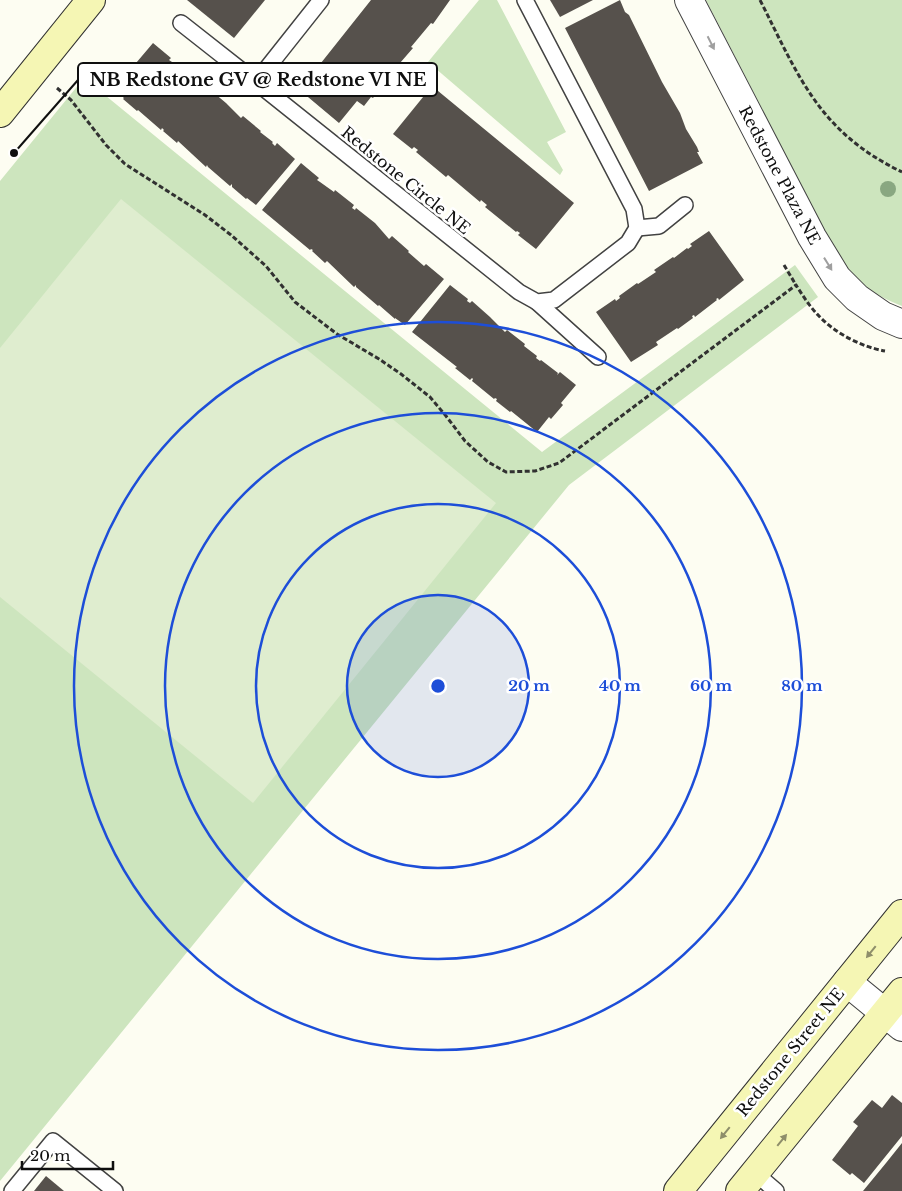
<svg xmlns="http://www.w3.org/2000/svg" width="902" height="1191" font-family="'Libre Baskerville',serif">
  <rect width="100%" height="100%" fill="#fdfdf2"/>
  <g fill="#cde5be">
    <polygon points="479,0 497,0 566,132 547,142 563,170 560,175 428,62"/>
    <path d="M706,0H902V306C871,294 860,284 839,259Z"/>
    <polygon points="84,78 542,452 795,265 818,297 569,485 0,1181 0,181"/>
  </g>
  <polygon fill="#dfedcf" points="121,199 496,503 253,803 0,597 0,348"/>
  <g fill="#56514c">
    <polygon points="187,0 265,0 234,38"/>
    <polygon points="371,0 450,0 433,24 431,23 411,47 413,48 400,63 399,62 383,81 385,83 373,98 371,97 364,106 357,101 339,123 302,92 320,70 317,68"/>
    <polygon points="550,0 593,0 560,17"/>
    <polygon points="620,0 625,12 629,15 662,82 680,113 686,129 697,147 699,152 697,152 703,163 649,191 565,28"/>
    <polygon points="153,43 171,58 169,60 172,62 185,71 186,70 205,85 203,87 206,90 208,88 226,103 241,118 243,116 261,131 260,132 273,142 272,143 275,146 277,143 295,159 256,205 247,198 246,199 232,187 232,184 230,186 208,167 207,165 206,167 178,141 177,143 163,131 164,130 162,128 161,130 138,110 137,111 123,99 124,98 114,89"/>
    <polygon points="432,86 574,203 536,249 518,235 520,233 517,231 516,232 485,207 487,205 481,200 480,202 448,175 446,177 416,152 418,150 414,147 412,149 393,134"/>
    <polygon points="301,163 319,178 317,180 320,182 334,192 335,190 354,205 352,208 355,210 356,208 375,223 389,239 392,236 409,251 408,252 424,266 426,264 444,279 405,325 395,318 395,319 379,305 378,306 356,287 356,285 354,287 327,261 325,263 312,251 313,250 311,249 310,250 262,210"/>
    <polygon points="709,231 744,280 719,300 718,298 716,299 717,300 695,317 694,315 692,316 693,318 678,329 677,328 656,342 658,345 631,362 596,312 615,299 616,301 620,298 619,296 637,283 638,284 656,272 654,270 673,257 674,258 687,248 688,249 692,246 690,244"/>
    <polygon points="450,285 468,299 467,301 470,303 472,301 490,317 505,332 507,330 525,344 524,346 537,356 536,358 540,361 541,360 558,373 557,375 560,372 576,385 561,403 563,405 551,419 549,417 537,432 511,411 510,412 496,401 497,399 495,398 494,399 472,381 473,379 472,378 470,380 455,368 457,367 412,332"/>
    <polygon points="892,1095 902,1103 902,1136 864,1183 852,1173 850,1175 832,1160 858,1126 853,1122 872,1100 882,1108"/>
    <polygon points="902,1143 902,1191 863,1191 886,1163"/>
    <polygon points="46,1176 64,1191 34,1191"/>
  </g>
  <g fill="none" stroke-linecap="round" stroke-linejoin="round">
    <g stroke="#424242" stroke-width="18">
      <g id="lane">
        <polyline points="321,0 256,82 519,292 537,302 554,300 628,243 637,228 634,209 525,0"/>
        <polyline points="181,23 256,82"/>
        <polyline points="637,228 659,226 685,205"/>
        <polyline points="537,302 598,357"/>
        <polyline points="755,1173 776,1191"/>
        <polyline points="12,1191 53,1141 115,1191"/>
      </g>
    </g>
    <g stroke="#424242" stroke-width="30">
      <g id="street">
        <polyline points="689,0 812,237 837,278 857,298 883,316 902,324"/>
        <polyline points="847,982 902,1027"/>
      </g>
    </g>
    <g stroke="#313131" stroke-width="30">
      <g id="secondary">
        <polyline points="0,113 91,0"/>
        <polyline points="678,1191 902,914"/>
        <polyline points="740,1191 902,992"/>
      </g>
    </g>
    <g stroke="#313131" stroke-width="3" stroke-dasharray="5 2.5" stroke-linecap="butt">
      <path d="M760,0C799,77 819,132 902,172"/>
      <path d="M57,88L71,100L106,145L125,164L205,215L231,235L266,266L295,302L337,334L379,359L401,374L430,397L446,416L465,441L488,462L506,472L535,471L559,463L796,285C803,296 810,307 819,316C836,334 862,347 885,351"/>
      <polyline points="784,265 796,285"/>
    </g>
    <use href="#lane" stroke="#fff" stroke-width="15"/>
    <use href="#street" stroke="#fff" stroke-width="28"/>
    <use href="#secondary" stroke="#f5f6b4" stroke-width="28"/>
  </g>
  <circle fill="#89a781" cx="888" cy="189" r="8"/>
  <defs><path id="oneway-solid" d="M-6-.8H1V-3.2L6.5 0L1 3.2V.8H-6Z" transform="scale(1.25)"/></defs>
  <g fill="#9f9f9f">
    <use href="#oneway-solid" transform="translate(711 43) rotate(63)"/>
    <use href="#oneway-solid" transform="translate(828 264) rotate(58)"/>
  </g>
  <g fill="#8e8e6a">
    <use href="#oneway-solid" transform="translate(871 952) rotate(129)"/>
    <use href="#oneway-solid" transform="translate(725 1133) rotate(129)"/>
    <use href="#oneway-solid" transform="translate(782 1140) rotate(-51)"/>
  </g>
  <circle cx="438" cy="686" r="91" fill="#1d4ed8" fill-opacity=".12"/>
  <g fill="none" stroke="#1d4ed8" stroke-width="2.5">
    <circle cx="438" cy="686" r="91"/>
    <circle cx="438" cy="686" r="182"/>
    <circle cx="438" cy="686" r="273"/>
    <circle cx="438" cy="686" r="364"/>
  </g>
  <g text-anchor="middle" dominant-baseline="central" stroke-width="5" stroke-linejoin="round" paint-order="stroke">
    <g font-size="16" fill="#0f0f0f" stroke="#fff">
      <text transform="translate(780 175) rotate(62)">Redstone Plaza NE</text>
      <text transform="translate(406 180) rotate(39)">Redstone Circle NE</text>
      <text transform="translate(790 1052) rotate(-51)">Redstone Street NE</text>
    </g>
  </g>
  <circle cx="438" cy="686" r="8" fill="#1d4ed8" stroke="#fff" stroke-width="2.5"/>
  <g font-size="15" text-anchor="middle" font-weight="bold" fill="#1d4ed8" stroke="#fff" stroke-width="5" stroke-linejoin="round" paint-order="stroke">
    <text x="529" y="691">20 m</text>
    <text x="620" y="691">40 m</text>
    <text x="711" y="691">60 m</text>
    <text x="802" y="691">80 m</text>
  </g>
  <path fill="none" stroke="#0f0f0f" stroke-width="2" d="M14 153L78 80"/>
  <circle fill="#0f0f0f" stroke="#fff" stroke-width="2" cx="14" cy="153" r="5"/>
  <rect fill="#fff" stroke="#0f0f0f" stroke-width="2" x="78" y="63" width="359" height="33" rx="5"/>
  <g font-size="18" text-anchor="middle" font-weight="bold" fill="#0f0f0f">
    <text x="258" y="86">NB Redstone GV @ Redstone VI NE</text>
  </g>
  <path d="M22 1161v8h91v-8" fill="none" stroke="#0f0f0f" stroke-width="2.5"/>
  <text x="30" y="1161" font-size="15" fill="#0f0f0f" stroke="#ffffff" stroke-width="4" paint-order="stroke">20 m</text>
</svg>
